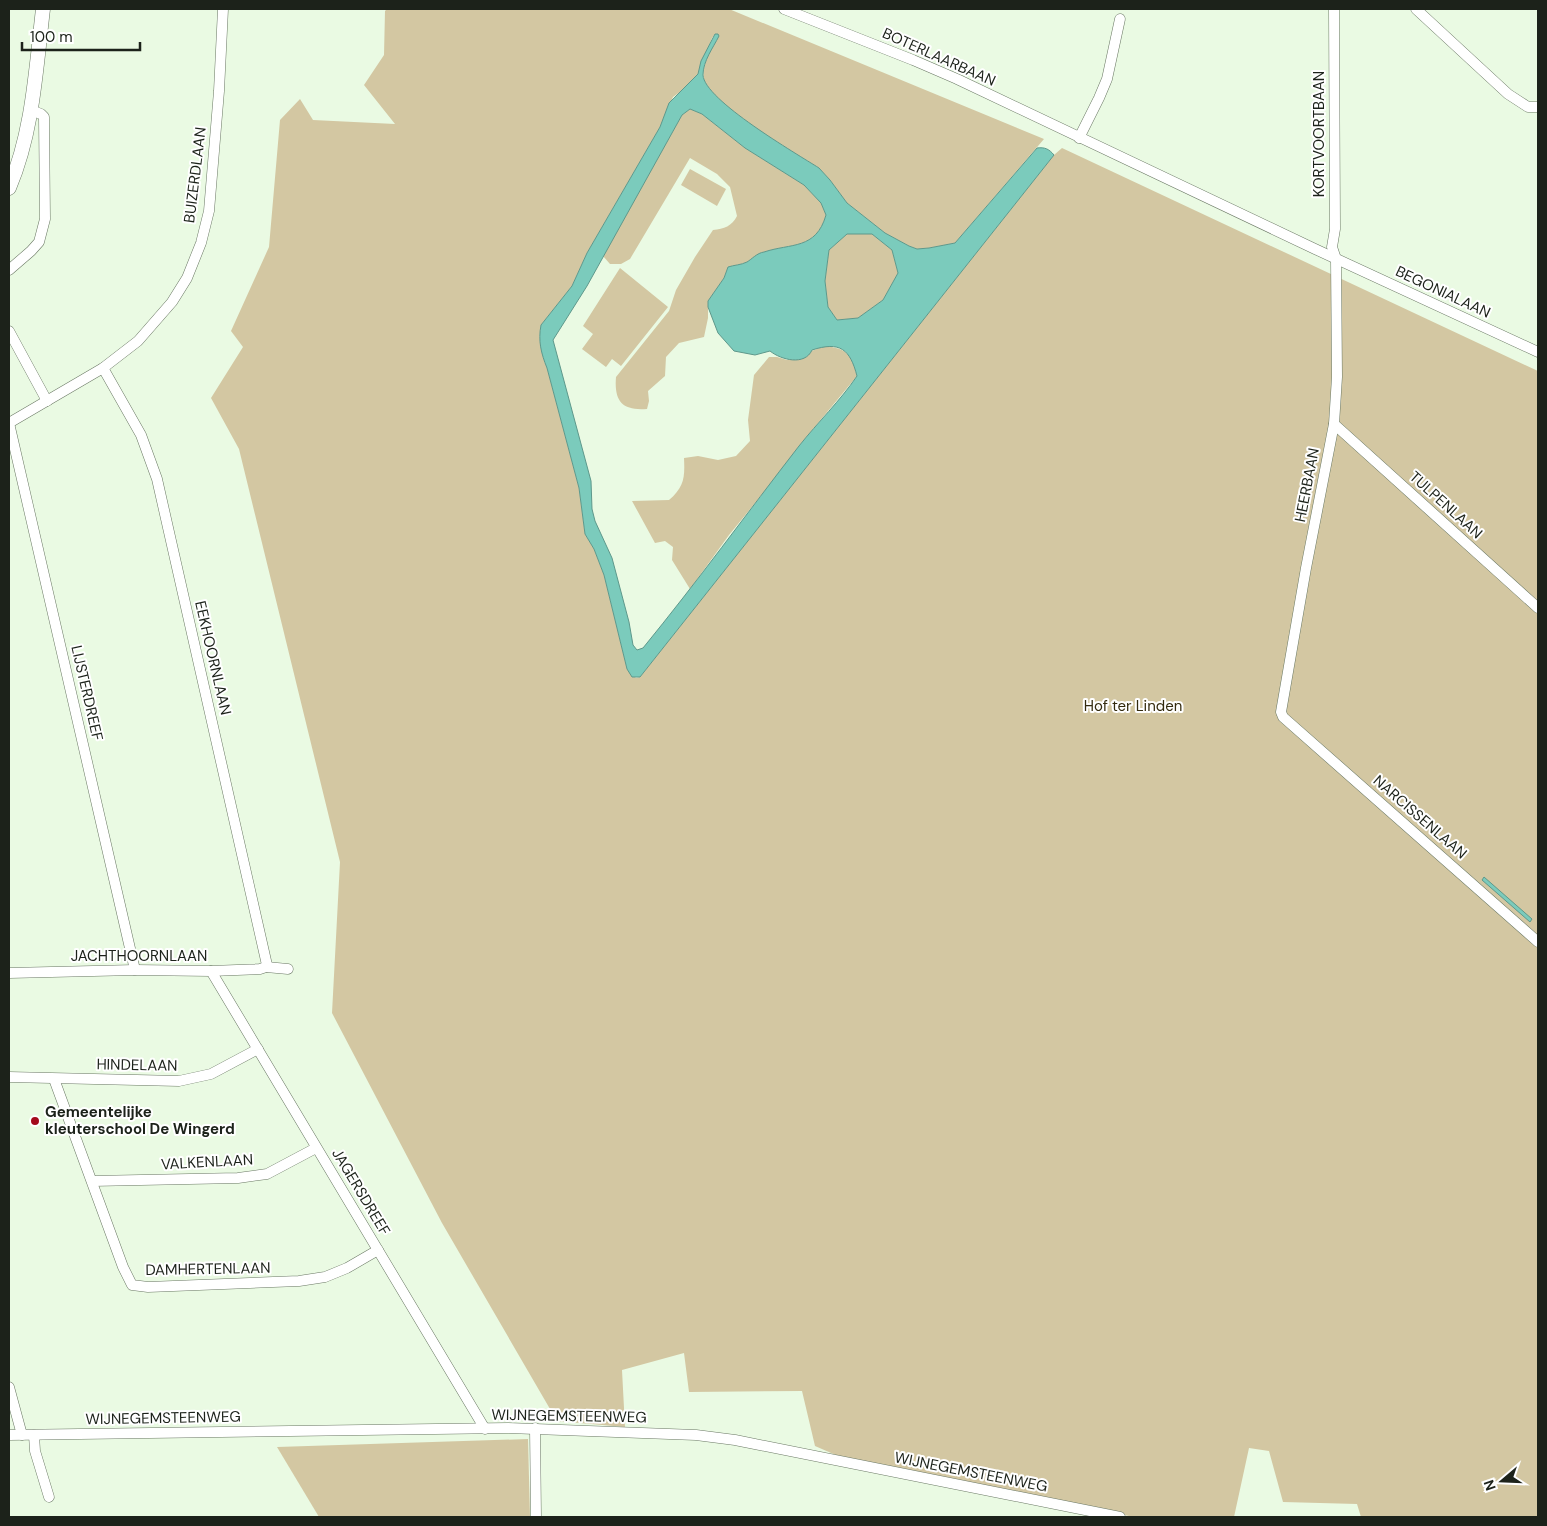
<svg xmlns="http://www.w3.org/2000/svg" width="1547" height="1526" font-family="'DM Sans',sans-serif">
  <rect width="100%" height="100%" fill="#eafae3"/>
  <g fill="#d3c7a2">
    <path d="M387,9H729L1044,139L955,243L929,248L917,249L909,246L885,233L847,203L830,180L819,168C795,153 710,104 704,79C701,68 712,45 715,34L712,38L698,74L684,89L673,97L660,127L587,253L572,286L541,325C538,341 541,353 547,368L579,488L585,534L594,549L604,575L627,669L636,678L640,677L1054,155L1062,148L1538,371V1517H1361L1357,1504L1283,1502L1269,1451L1249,1448L1234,1517H1134L845,1459L815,1446L802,1391L689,1392L684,1353L622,1370L625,1427L557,1421L442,1223L332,1013L340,862L239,449L211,398L243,347L231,331L269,247L280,120L300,99L313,120L395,124L364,85L384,55L385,11Z"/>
    <path d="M690,109L702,114L745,148L804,185L821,203L826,215C816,250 791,243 764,252C757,254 752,259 747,262C741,265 734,265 728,267L724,278L708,301V318L704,337L679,343L666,357L665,376L648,391L649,401L647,409C622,411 614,401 616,377L669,311L676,290L695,257L713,230C724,229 732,226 737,216L730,187L717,174L690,158L630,259L621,264H610L603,256L682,115Z"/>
    <polygon points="690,169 726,189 717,206 681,185"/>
    <polygon points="847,234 872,234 892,250 898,273 883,300 858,318 837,320 828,307 825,281 829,250"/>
    <polygon points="620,268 668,307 621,366 612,359 606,367 582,349 593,334 583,326"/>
    <path d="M825,346C848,349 851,354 857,376L799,446L783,469L729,535L690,589L672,560L673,547L665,541L655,543L632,501L669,500C684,487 685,478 684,458L698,456L718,460L736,456L750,441L748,420L754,375L769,357H777L787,360Z"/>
    <polygon points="528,1439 530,1517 319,1517 277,1447"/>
  </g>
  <g fill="#7bcbbc" stroke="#5e988b" fill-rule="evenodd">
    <path d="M715,34H718L719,36C713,48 703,61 703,75C704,100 797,154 819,168L830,180L847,203L885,233L909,246L917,249L929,248L955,243L1037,148C1045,147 1049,149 1054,155L640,677H632L627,669L604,575L594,549L585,534L579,488L547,368C541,353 538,341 541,325L572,286L587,253L660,127L669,103L698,74L701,61ZM690,109L702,114L745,148L804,185L821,203L826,215C816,250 791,243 764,252C757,253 752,259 747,262C741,265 734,265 728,267L724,278L708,301V307L718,333L734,351L755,355L770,351C781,360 805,366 812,350C840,341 850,349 857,376C840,401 818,422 799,446C747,513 697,582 643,648L637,650L633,645L629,622L612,558L595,521L592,509L591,481L553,340L587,286L682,115ZM847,234H872L892,250L898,273L883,300L858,318L837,320L828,307L825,281L829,250Z"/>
    <polygon points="1484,877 1532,919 1530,922 1482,880"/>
  </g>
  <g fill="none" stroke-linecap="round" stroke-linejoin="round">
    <g stroke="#6a7864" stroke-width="11">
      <g id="minor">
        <polyline points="784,9 913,60 957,79 1315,249 1538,352"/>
        <polyline points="1334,9 1335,229 1332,247 1336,259 1337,377 1334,424 1306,568 1281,712 1283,717 1538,942"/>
        <polyline points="1416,9 1508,94 1528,107 1538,107"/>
        <polyline points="1079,138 1099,98 1107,79 1120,19"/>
        <polyline points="9,270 31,251 39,242 45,219 44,117 41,114 31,110"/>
        <polyline points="9,331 47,401"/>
        <polyline points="9,423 135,970"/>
        <polyline points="9,423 103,368 138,341 172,302 187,278 201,243 209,211 219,91 223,9"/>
        <polyline points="1334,424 1538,608"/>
        <polyline points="266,967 288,969"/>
        <polyline points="211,971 485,1429"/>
        <polyline points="9,973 135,970 211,971 260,969 266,967 267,965 157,479 141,435 103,368"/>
        <polyline points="9,1077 179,1081 211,1074 258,1049"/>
        <polyline points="54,1079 123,1267 132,1285 148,1287 299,1281 325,1277 347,1268 378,1250"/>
        <polyline points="92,1181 238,1178 267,1174 316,1148"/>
        <polyline points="9,1387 22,1435"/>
        <polyline points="535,1428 536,1517"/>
        <polyline points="9,1435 508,1428 696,1435 735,1440 1120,1517"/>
        <polyline points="34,1435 35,1451 49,1497"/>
      </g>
    </g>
    <g stroke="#6a7864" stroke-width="15">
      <path id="major" d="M9,188C33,132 36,68 43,9"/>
    </g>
    <use href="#minor" stroke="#fff" stroke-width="10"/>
    <use href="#major" stroke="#fff" stroke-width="14"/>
  </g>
  <circle fill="#a4091c" stroke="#fff" stroke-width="2" cx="35" cy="1121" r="5"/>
  <g text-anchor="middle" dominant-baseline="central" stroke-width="4" stroke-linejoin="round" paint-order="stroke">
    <g font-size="15" fill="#1c221a" stroke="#fff">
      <text transform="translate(939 57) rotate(24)">BOTERLAARBAAN</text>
      <text transform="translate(1319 134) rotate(-90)">KORTVOORTBAAN</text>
      <text transform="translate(195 175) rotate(-83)">BUIZERDLAAN</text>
      <text transform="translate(1443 292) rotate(25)">BEGONIALAAN</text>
      <text transform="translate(1307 485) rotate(-79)">HEERBAAN</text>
      <text transform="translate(1446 505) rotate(42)">TULPENLAAN</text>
      <text transform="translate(213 658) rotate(77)">EEKHOORNLAAN</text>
      <text transform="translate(87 693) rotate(77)">LIJSTERDREEF</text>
      <text transform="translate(1420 817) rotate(41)">NARCISSENLAAN</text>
      <text x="139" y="956">JACHTHOORNLAAN</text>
      <text transform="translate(137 1065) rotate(1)">HINDELAAN</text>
      <text transform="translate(207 1162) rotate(-3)">VALKENLAAN</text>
      <text transform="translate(361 1192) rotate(59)">JAGERSDREEF</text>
      <text transform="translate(208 1269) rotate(-1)">DAMHERTENLAAN</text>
      <text transform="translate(569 1416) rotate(1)">WIJNEGEMSTEENWEG</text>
      <text transform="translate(163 1418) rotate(-1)">WIJNEGEMSTEENWEG</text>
      <text transform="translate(971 1472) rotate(11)">WIJNEGEMSTEENWEG</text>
    </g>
    <g font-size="15" fill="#332a0e" stroke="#fff">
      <text x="1133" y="706">Hof ter Linden</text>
    </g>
    <g font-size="15" font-weight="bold" fill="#1c221a" stroke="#fff" text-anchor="start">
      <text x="45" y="1112">Gemeentelijke<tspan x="45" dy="17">kleuterschool De Wingerd</tspan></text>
    </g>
  </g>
  <rect width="1547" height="1526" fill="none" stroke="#1c221a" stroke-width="20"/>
  <g transform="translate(1502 1481) rotate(251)" stroke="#ffffff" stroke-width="4" paint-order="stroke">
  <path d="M0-4L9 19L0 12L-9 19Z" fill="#1c221a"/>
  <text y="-8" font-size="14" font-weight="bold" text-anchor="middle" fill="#1c221a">N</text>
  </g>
  <path d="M22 42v8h118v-8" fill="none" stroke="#1c221a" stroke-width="2.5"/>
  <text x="30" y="42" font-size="15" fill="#1c221a" stroke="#ffffff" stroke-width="4" paint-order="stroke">100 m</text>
</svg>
